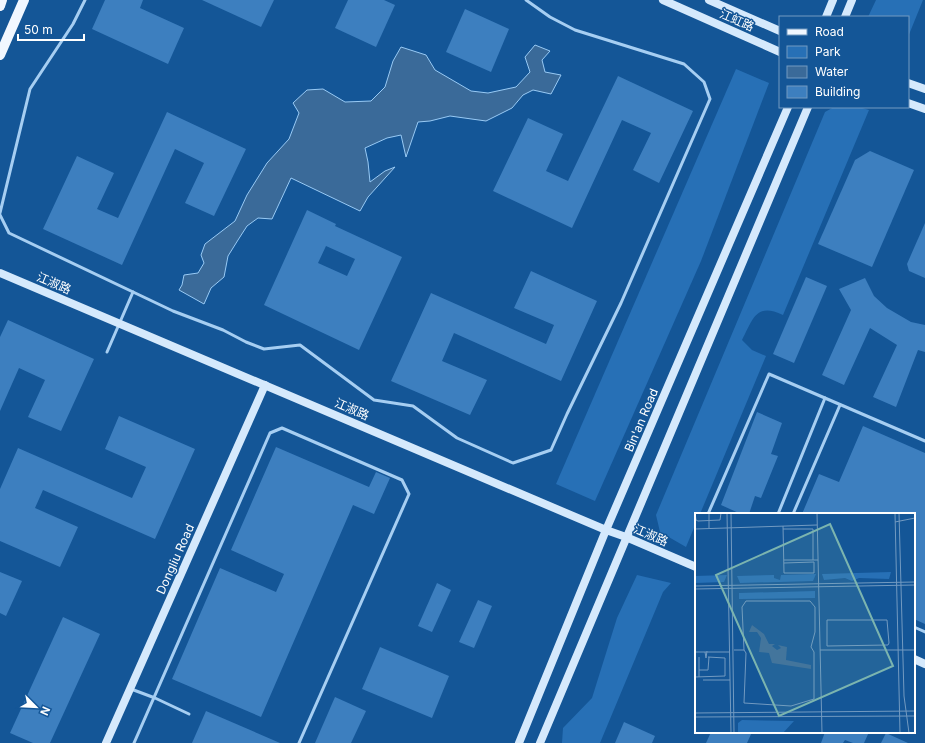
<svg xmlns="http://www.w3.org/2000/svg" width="925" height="743" font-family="Inter,'Noto Sans SC',sans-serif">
  <rect width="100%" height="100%" fill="#145697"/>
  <g fill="#2770b6">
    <polygon points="876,0 923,0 908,37 908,17 868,17"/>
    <polygon points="736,69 769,83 701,261 595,501 556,484"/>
    <path d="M834,107H859L869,110L783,315C756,302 753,319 742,340L752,350L766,356L700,514H696V523L686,547L660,532L656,515L825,112Z"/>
    <polygon points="637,575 671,583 663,592 600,743 562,743 563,728 592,698 617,618"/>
  </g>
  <polygon fill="#3a6a99" stroke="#98caf5" points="535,45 550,51 542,60 545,72 561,75 551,94 533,90 523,95 512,108 486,121 450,116 430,121 418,122 406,157 401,135 387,138 365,148 368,162 370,182 385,171 395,167 368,197 360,211 291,178 272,219 258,218 247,226 238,240 228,256 224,277 211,288 204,304 179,290 182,285 184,275 198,273 204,263 201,255 205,244 235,221 247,195 267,163 289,139 299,113 293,103 307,90 323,89 345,102 371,101 385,87 393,61 401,47 426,55 435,70 471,91 488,93 516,87 530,72 525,57"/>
  <g fill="#3d7fbf" fill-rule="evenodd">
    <polygon points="105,0 143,0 140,8 184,28 168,64 92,29"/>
    <polygon points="202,0 274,0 261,27"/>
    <polygon points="348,0 384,0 395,5 376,47 335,28"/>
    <polygon points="465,9 509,29 491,72 446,52"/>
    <polygon points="618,76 693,111 659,183 633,170 651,133 622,120 572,228 493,191 528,118 563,134 546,171 568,181"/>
    <polygon points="167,112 246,149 214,216 185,203 204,163 175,149 122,265 43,229 77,156 114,173 97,209 118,218"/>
    <polygon points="870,151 914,170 872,267 818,244 855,160"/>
    <path d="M307,210L336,224L335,226L402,257L359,350L264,305ZM326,246L355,259L347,276L318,263Z"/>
    <polygon points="925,223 925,278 909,271 907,264"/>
    <polygon points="531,271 597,301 561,381 454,333 442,361 487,380 470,415 391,381 431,293 546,344 554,325 514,308"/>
    <polygon points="806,277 827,286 794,363 773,354"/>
    <polygon points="865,278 874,296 887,308 911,322 925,325 925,352 918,350 896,407 873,397 897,345 870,328 844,385 822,375 851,310 839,289"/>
    <polygon points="8,320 94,359 61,431 28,417 45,380 19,368 0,411 0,337"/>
    <polygon points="757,412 782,423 771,454 778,456 761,498 755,496 749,514 741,514 721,505"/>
    <polygon points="119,416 195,449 155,539 43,490 35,508 78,527 60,567 0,541 0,489 18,448 132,498 146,467 105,449"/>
    <polygon points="863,426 925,453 925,624 914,619 914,514 802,514 819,474 839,482"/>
    <polygon points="276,447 369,487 376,472 390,478 374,514 353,505 261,717 172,679 220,568 276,592 284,574 231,550"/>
    <polygon points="0,572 22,581 6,616 0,613"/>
    <polygon points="437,583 451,590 432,632 418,626"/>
    <polygon points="478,600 492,606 474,648 459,642"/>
    <polygon points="63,617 100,634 50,743 33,743 10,733"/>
    <polygon points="380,647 449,676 432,718 362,689"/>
    <polygon points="335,697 366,711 351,743 315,743"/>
    <polygon points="206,711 280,743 192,743"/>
    <polygon points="624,722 655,736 652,743 615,743"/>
    <polygon points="711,732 752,732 747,743 706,743"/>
    <polygon points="825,732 869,732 864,743 853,743 845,740 843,743 821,743"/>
    <polygon points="886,733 908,743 881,743"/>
  </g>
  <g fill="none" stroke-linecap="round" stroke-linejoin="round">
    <g stroke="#a6cef2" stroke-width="3">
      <polyline points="0,213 30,89 73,24 85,0"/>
      <polyline points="0,215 9,233 173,311 223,330 246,342 264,349 300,345 374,400 413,406 457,438 513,463 551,450 567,414 621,303 710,99 704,82 684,64 575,30 550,17 526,0"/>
      <polyline points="107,352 133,292"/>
      <polyline points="708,514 769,374 925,441"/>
      <polyline points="778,514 825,398"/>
      <polyline points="793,514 840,405"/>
      <polyline points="914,627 925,632"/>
      <polyline points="131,689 155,698 189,714"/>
      <polyline points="134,743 270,433 282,428 402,480 409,494 299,743"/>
    </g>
    <g stroke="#d5e9fc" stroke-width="8">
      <polyline points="663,0 780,52"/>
      <polyline points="709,0 780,31"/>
      <polyline points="826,17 833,0"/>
      <polyline points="845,17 852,0"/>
      <polyline points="908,83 925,89"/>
      <polyline points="908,103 925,109"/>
      <polyline points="0,273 606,530 626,537 696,567"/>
      <polyline points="914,659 925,664"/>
      <polyline points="106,743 265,385"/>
      <polyline points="519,743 606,530 788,107"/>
      <polyline points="540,743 808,107"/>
    </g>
    <g stroke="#f1f7ff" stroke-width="10">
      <polyline points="0,6 2,0"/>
      <polyline points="0,55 24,0"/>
    </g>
  </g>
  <g text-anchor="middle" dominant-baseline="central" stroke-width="3" stroke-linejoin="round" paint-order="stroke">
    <g font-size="12" fill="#fff" stroke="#145697">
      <text transform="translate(737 20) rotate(24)">江虹路</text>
      <text transform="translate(54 283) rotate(23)">江淑路</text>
      <text transform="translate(352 409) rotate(23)">江淑路</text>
      <text transform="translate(641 420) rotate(-67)">Bin'an Road</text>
      <text transform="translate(651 535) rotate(23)">江淑路</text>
      <text transform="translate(175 559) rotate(-66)">Dongliu Road</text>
    </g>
  </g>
  <g transform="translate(695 513)">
    <rect width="220" height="220" fill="#145697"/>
    <path d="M196,59L194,66L164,65L157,68L150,65L129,67L127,61ZM121,61L118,68L45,70L42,63L79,62V65L85,67L86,62ZM32,62L29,69L0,70V63ZM120,78V85L44,86V80ZM47,207L99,208L88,220H43V210Z" fill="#2770b6"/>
    <path d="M57,112L69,121L74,131H80L77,133L82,137L86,135L83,132L92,134L91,147L116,152V156L77,150L74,140L64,139L66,125L62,119H54Z" fill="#3a6a99"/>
    <path fill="none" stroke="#729ac1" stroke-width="1" d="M0,0L1,7L3,8L25,7L26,0M14,0V15M32,0L36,220M36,0L39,220M122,0L127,220M200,0L205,220M204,0L209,183L214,220M200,9L220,5M88,13L89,60H119V49L89,50M0,16L122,12M88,16H118V47M89,47H123M0,73L220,69M0,76L220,72M132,107H192L194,130L193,132L132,133ZM39,137H49L51,140L49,190L96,193L119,186V139L116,134L120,119V94L115,88H51L47,94L49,137M125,137H220M0,139H35M10,139L11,145L12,138M4,144V164M4,157H13L14,144M0,164L30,163V145L13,144M8,167H35M0,200L220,198M0,204L220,203"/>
    <path fill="#7bb4af" fill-opacity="0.15" stroke="#7bb4af" stroke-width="2" d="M135,11L198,153L84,203L21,62Z"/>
    <rect width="220" height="220" fill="none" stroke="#fff" stroke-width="2"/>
  </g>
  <rect x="779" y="16" width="130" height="92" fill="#145697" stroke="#729ac1"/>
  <rect x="787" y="29" width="20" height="6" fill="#f1f7ff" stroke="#729ac1"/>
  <text x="815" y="36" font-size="12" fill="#ffffff">Road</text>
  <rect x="787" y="46" width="20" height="12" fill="#2770b6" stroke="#729ac1"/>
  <text x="815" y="56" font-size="12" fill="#ffffff">Park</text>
  <rect x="787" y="66" width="20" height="12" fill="#3a6a99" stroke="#729ac1"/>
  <text x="815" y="76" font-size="12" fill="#ffffff">Water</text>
  <rect x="787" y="86" width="20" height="12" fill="#3d7fbf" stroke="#729ac1"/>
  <text x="815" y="96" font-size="12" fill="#ffffff">Building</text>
  <g transform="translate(36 707) rotate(114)" stroke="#145697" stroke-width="3" paint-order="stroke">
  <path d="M0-3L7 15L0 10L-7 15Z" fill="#ffffff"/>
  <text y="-6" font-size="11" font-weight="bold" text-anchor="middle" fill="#ffffff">N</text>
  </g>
  <path d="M18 34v6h66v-6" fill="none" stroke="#ffffff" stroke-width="2"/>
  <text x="24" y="34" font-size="12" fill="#ffffff" stroke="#145697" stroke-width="3" paint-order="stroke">50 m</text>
</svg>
